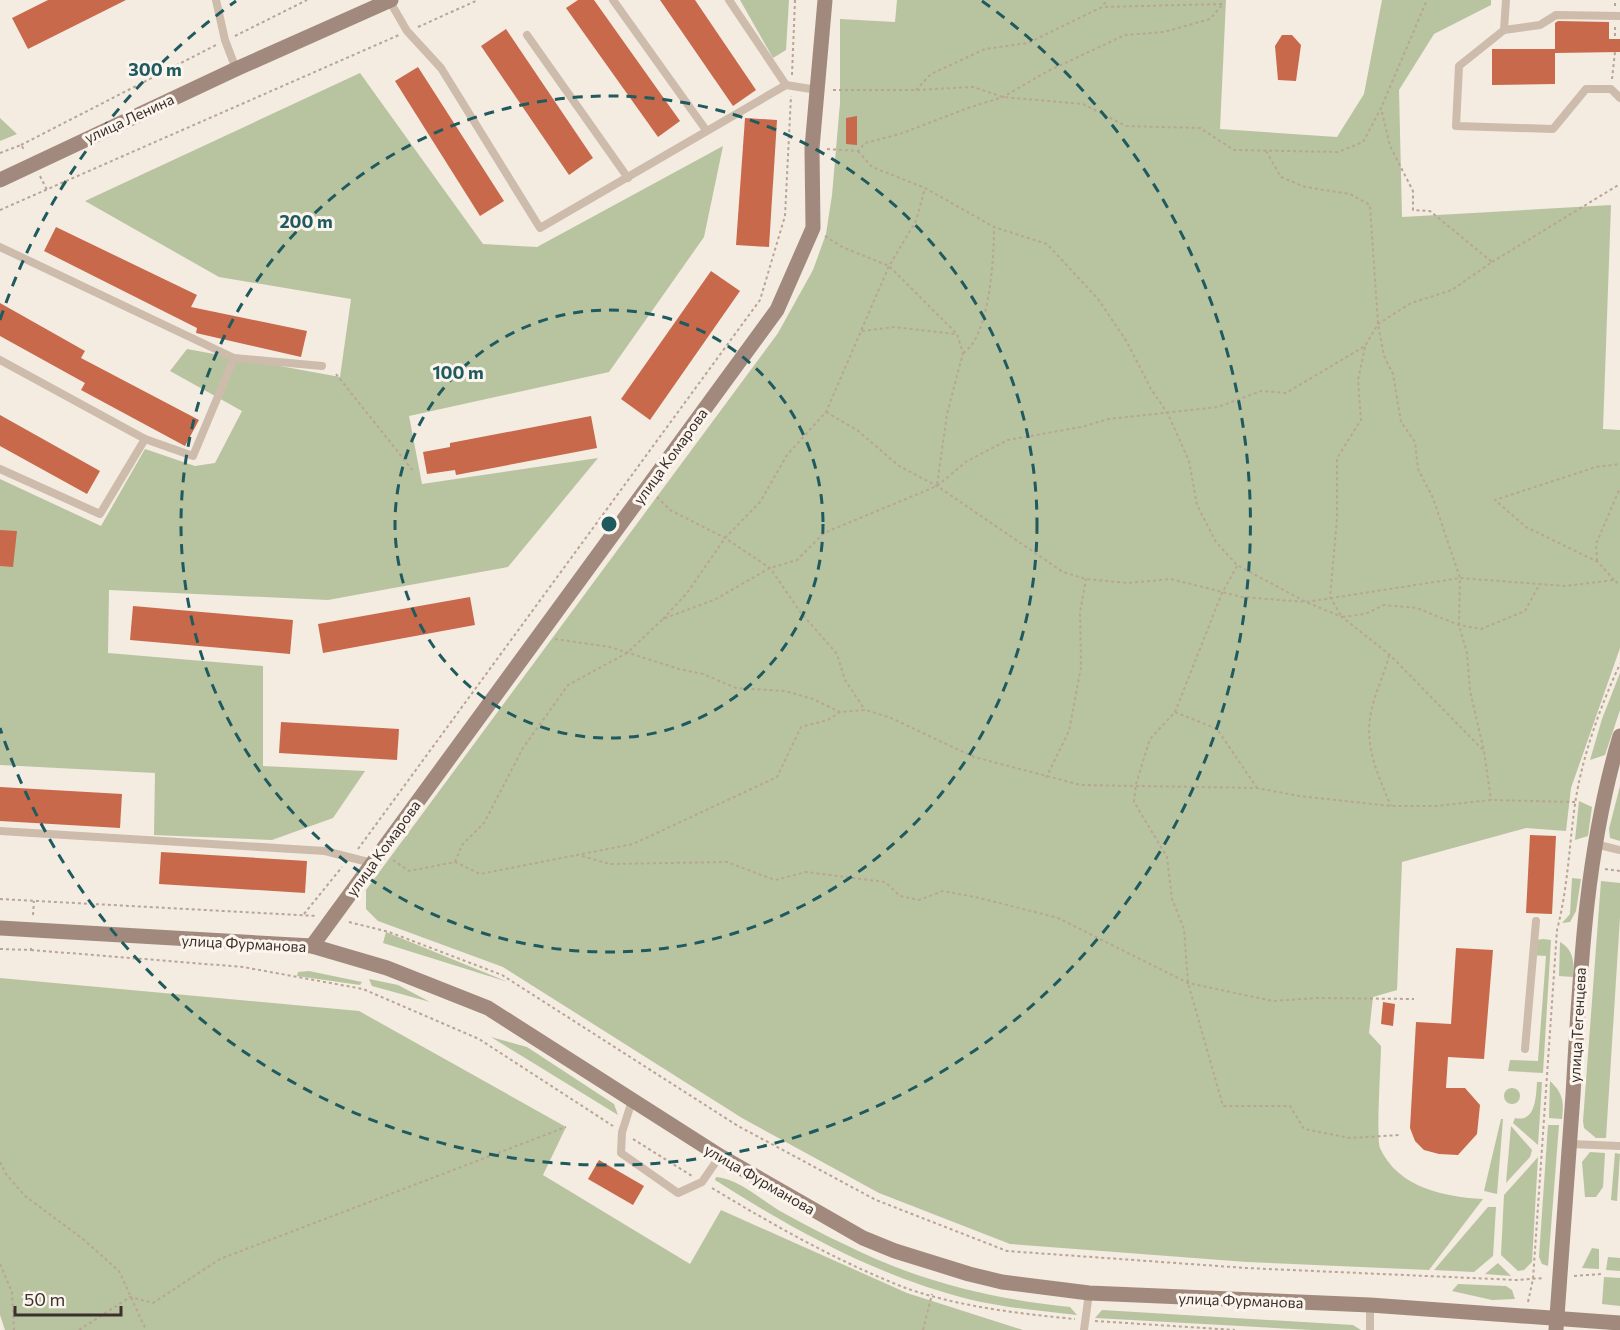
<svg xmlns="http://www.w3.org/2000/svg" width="1620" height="1330" font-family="Commissioner,sans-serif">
  <rect width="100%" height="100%" fill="#f4ebe1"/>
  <g fill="#b8c4a0">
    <polygon points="740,0 789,0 786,50 773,58"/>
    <path d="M897,0H1226L1220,129L1337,137L1364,94L1382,0H1491V5L1434,34L1399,90L1402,217L1611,205L1603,429L1620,430V648L1571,788L1566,831L1526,828L1402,862L1397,990L1373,997L1369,1033L1381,1046C1381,1062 1376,1138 1380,1148C1398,1188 1445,1197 1483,1199L1429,1270L1247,1262L1010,1244L879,1193L742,1118L503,967L378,921L366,909V890L778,333L813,270L826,234L832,195L840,103V19L895,22Z"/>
    <polygon points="360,73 483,244 537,247 723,146 704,237 609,372 409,416 422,484 598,458 508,567 328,600 109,590 108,653 263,666 263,766 365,771 333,818 272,840 154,835 155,773 0,765 0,479 101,526 145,449 195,466 215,463 242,411 170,371 187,349 340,377 351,299 219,277 85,201"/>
    <polygon points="0,118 17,134 0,141"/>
    <polygon points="1620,673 1620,710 1605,755 1590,760 1602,719"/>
    <polygon points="1620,786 1620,841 1610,838 1609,829"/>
    <polygon points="1579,801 1592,807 1588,836 1575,840"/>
    <polygon points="1572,878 1581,879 1576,911 1570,922 1562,923 1570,914"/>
    <polygon points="1601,881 1620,883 1620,917 1606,1138 1596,1138 1584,1128 1583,1121"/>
    <polygon points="386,932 508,982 383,943"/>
    <polygon points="1543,939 1551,940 1543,1073 1508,1071 1510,1060 1538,1061 1546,956 1530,955 1537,940"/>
    <path d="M1560,942C1574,950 1574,962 1573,977L1559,976Z"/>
    <polygon points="309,971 362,982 360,985 297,976 298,972"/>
    <polygon points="0,978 359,1011 566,1127 543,1175 690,1264 721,1210 907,1293 1023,1330 5,1330 0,1315"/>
    <polygon points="369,979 398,985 430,1002 372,986"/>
    <polygon points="491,1037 527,1047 614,1104 618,1115"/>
    <path d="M1550,1081C1563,1093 1564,1102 1562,1119L1549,1118Z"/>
    <path d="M1537,1082H1542L1538,1145L1513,1123L1515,1118C1536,1123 1536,1096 1537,1082Z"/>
    <circle cx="1512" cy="1096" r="8"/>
    <polygon points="1501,1119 1503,1119 1497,1194 1484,1191"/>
    <polygon points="1548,1125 1559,1125 1548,1266 1542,1264 1539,1257"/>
    <polygon points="1511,1126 1532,1150 1530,1157 1506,1183"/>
    <polygon points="1590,1152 1605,1153 1603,1187 1596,1197 1585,1197 1582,1162"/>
    <polygon points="1615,1153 1620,1154 1617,1201 1611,1200"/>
    <polygon points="1538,1157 1532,1262 1524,1270 1518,1271 1501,1255 1504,1195"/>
    <path d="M716,1177C739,1179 761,1200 780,1211C802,1223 824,1235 846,1245C917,1281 992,1299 1070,1307L1077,1315C1042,1311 1007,1308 972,1300C879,1277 795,1231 715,1180Z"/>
    <polygon points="1488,1207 1496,1207 1493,1256 1474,1272 1434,1270"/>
    <polygon points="1592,1248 1599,1249 1599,1269 1582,1268"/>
    <polygon points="1608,1257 1620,1258 1620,1271 1606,1270"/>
    <polygon points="1498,1263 1511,1276 1485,1274"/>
    <polygon points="1604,1277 1620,1278 1620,1306 1602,1304"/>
    <polygon points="1458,1284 1506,1286 1512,1290 1515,1299 1492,1300 1452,1291"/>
    <polygon points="1102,1310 1353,1325 1361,1330 1312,1330 1095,1318"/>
  </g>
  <g fill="#c8694b">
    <polygon points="48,0 126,0 28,49 12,18"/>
    <polygon points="578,0 594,0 680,121 658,137 566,8"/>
    <polygon points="660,0 695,0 756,90 733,106"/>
    <polygon points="1558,21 1609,22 1609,39 1620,39 1620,52 1555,53 1555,84 1492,85 1492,49 1555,49 1555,23"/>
    <polygon points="506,29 593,158 569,175 481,46"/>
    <polygon points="1282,35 1292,35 1301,45 1296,81 1278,80 1275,46"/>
    <polygon points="418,67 504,201 480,216 395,81"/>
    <polygon points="857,116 857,145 846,144 846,118"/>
    <polygon points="745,118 777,120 769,247 736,245"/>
    <polygon points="56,227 197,295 191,307 307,331 301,357 196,333 197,328 44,251"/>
    <polygon points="711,271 740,291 650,420 621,399"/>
    <polygon points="0,303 85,351 81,358 199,420 185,446 81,390 85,383 0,336"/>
    <polygon points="0,415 100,471 87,494 0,446"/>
    <polygon points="591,416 597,448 456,475 455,470 427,474 423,452 450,447 450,443"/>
    <polygon points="0,530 17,531 13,567 0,566"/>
    <polygon points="470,597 475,625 323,653 318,624"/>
    <polygon points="133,606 293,620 290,654 130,640"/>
    <polygon points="281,722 399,729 397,760 279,753"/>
    <polygon points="0,787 122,794 120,828 0,821"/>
    <polygon points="1530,835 1556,836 1552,914 1526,913"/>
    <polygon points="161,852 307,861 305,893 159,884"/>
    <polygon points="1456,948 1493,950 1484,1059 1448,1057 1446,1088 1465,1088 1480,1105 1477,1134 1458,1155 1439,1154 1424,1150 1415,1141 1410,1128 1416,1022 1451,1024"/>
    <polygon points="1383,1002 1395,1004 1393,1026 1381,1024"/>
    <polygon points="599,1160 644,1186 633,1205 588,1179"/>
  </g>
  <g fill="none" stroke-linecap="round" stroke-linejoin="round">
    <g stroke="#b9a596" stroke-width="2" stroke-dasharray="3 3" stroke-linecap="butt">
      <polyline points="1615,6 1615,0"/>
      <polyline points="418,27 478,0"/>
      <polyline points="1615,27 1615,39"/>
      <polyline points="235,36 307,0"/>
      <polyline points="792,75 795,0"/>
      <polyline points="1612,79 1615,52"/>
      <polyline points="833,90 916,90 973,87 1003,97 1083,104 1126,126 1200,128 1234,150 1338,152 1363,142 1381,108 1427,0"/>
      <polyline points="916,90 931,74 985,49 1028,43 1102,7 1107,0"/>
      <polyline points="21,145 216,45"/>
      <polyline points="827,149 858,151 865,143 900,134 968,108 1003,97 1046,72 1125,35 1164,32 1210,19 1223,4 1102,7"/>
      <polyline points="858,151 872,167 925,188 994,227 1047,244 1098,299 1127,342 1151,389 1168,414 1189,461 1197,505 1216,542 1237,565 1306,602 1342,617 1390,655 1484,751"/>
      <polyline points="1266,151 1281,177 1305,187 1350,194 1370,205 1378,324 1384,356 1393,374 1401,422 1415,442 1418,469 1433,498 1460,578 1459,625 1467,653 1470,691 1484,751 1491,800"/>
      <polyline points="0,153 21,145 25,151"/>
      <polyline points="40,176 47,190"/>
      <polyline points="0,210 399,35"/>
      <polyline points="825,236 842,247 889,266 957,334 963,353 947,414 937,485"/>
      <polyline points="1492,262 1620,184"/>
      <polyline points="862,331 894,327 955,334"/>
      <polyline points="1365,347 1358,380 1361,420 1337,458 1337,519 1330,597 1342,617 1365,614 1384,605 1417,608 1459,625 1481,629 1525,611 1539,585"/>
      <path d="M963,353C990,337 994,256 994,227"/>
      <polyline points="336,374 414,472"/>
      <polyline points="826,412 857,430 899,466 937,486 1063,572 1086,579 1128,583 1171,579 1242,597 1306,602 1460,578 1565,586 1614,580 1620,585"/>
      <polyline points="657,497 670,510 725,538 770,568 801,613 837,654 845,680 865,710"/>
      <polyline points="1597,561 1596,544 1620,488"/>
      <polyline points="1237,566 1222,593 1175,712 1150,739 1136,784 1134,802 1167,857 1172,899 1184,929 1188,983 1223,1106 1290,1106 1304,1129 1350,1138 1399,1135"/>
      <polyline points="1614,580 1598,562 1526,527 1495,500 1596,467 1620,464"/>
      <polyline points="663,619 687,593 725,538 760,502 787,455 826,412 889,266 916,221 925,188"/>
      <polyline points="555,639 610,647 679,669 703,674 736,688 785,691 813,699 840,712"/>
      <path d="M1389,655C1385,673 1376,690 1372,708C1363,744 1377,773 1391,806"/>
      <polyline points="1175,712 1217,729 1257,788"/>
      <polyline points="1046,778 1069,731 1081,667 1080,612 1086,579"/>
      <polyline points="358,849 760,300 785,216 791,96"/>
      <polyline points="582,856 610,864 727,862 775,880 806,872 885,882 900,896 919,900 943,891 980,898 1058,918 1188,983 1273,1001 1316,998 1414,999"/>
      <polyline points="393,860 409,871 455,862 480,874 633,844 777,777 801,727 828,720 840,712 866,710 891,718 974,757 1081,785 1257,788 1299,796 1391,806 1436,806 1491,800 1575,802"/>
      <polyline points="455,862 462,845 484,823 523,748 568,685 627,653 663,619 716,599 770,568 797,560 824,533 937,486 967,461 1008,440 1081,427 1109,419 1218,407 1261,391 1286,393 1365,346 1378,324 1411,303 1452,290 1492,262 1430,211 1413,210 1413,191 1390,146 1381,108"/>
      <polyline points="1605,869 1620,871"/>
      <polyline points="0,899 317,916"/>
      <polyline points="304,914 342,867"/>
      <polyline points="33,915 34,901"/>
      <polyline points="349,922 389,932 502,975 738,1126 876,1200 1007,1251 1246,1268 1517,1280 1544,1278"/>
      <polyline points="0,949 31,950 31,945"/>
      <polyline points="31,950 243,967 363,989 479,1039 613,1126"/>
      <polyline points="633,1139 692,1176"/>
      <polyline points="0,1162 6,1174 25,1196 83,1239 119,1271 146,1330"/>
      <path d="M712,1188C775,1226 835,1260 903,1287C954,1306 1021,1314 1075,1319"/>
      <polyline points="0,1264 12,1292 14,1330"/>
      <polyline points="1574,1276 1601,1274"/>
      <path d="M1528,1302L1533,1279L1557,930C1568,887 1569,847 1575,804C1582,757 1600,707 1620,664"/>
      <polyline points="1095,1321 1235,1330"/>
      <polyline points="79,1330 130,1297 153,1303 220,1259 566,1127"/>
      <polyline points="923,1330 932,1294"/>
    </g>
    <g stroke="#cdbbac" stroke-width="8">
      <polyline points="216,0 225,40 236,69"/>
      <polyline points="389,0 407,31 441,68 540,228 786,85 817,90"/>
      <polyline points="613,0 706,130"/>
      <polyline points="729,0 786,85"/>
      <polyline points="1506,0 1504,30 1459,66 1456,126 1553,129 1586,89 1611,89 1620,98"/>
      <polyline points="1504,30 1540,25 1556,15 1620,16"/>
      <polyline points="527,35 628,178"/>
      <polyline points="0,247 234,358"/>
      <polyline points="0,360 145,439"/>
      <polyline points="0,469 100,514 145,439 193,456 234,358 322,366"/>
      <polyline points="0,831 325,851 372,863"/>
      <polyline points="1595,844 1620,850"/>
      <polyline points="1525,1049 1536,921"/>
      <polyline points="632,1101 622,1132 621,1153 678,1193 702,1182 720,1156"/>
      <polyline points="1570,1144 1620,1146"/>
      <polyline points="1084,1330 1089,1293"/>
      <polyline points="1370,1330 1370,1305"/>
    </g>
    <g stroke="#a18a7d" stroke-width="15">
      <polyline points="0,180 236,69 391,0"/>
      <polyline points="0,928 312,946 387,968 488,1008 720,1156 863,1238 895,1251 969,1274 1002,1282 1089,1293 1370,1305 1620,1323"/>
      <polyline points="312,946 777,310 813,228 812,148 825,0"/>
      <path d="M1556,1330C1561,1251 1568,1173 1573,1095C1580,973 1585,853 1620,736"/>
    </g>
  </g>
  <g fill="none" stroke="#1f5a5e" stroke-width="3" stroke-dasharray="10 8">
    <circle cx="609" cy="524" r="214"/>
    <circle cx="609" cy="524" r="428"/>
    <path d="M0 320A642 642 0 0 1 236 1M982 1A642 642 0 1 1 0 728"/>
  </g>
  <g text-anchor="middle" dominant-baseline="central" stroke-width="6" stroke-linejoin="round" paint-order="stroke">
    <g font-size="15" fill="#3b302b" stroke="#fbf5ee">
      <text transform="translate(129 118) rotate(-25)">улица Ленина</text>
      <text transform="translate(670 456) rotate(-54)">улица Комарова</text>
      <text transform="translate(383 848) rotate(-54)">улица Комарова</text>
      <text transform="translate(244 943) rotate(3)">улица Фурманова</text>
      <text transform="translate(1577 1025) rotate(-87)">улица Тегенцева</text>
      <text transform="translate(760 1179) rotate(30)">улица Фурманова</text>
      <text transform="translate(1241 1300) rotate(2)">улица Фурманова</text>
    </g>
  </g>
  <circle cx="609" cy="524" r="9" fill="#1f5a5e" stroke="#fbf5ee" stroke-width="3"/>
  <g font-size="18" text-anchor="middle" font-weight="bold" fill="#1f5a5e" stroke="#fbf5ee" stroke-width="6" stroke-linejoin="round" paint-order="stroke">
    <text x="155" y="76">300 m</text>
    <text x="306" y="228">200 m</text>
    <text x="458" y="379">100 m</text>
  </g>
  <path d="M15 1306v9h106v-9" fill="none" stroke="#3b302b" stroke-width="3"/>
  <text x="24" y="1306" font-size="18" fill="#3b302b" stroke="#fbf5ee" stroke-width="4.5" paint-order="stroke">50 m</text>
</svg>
